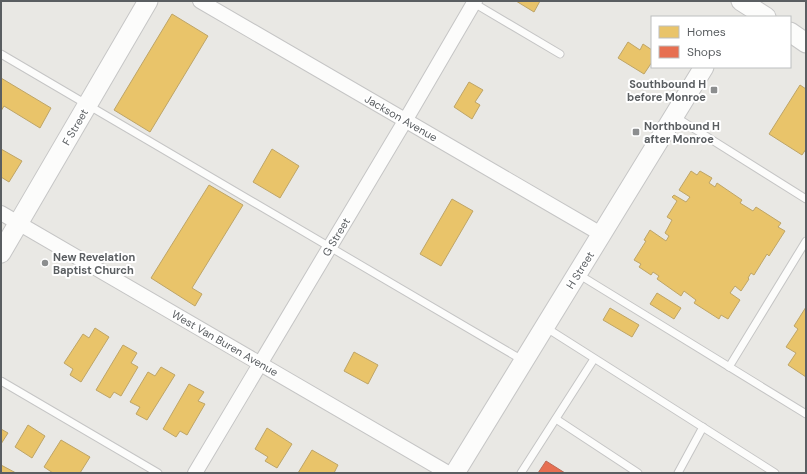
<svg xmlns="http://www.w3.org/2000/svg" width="807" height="474" font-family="'DM Sans',sans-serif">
  <rect width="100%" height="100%" fill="#e9e8e4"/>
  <g fill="#e9c46a" stroke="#bea567">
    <polygon points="516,1 540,1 534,12"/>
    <polygon points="172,14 208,36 150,132 114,110"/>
    <polygon points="628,42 640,50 643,44 652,50 652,62 644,74 618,58"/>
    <polygon points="1,78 51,108 40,128 4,106 1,111"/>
    <polygon points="469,82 483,90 475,102 480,105 472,119 454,107"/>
    <polygon points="800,85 806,89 806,149 802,155 769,134"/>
    <polygon points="1,149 22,161 9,182 1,177"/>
    <polygon points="272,149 299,166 280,198 253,182"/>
    <polygon points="691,171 697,175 700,171 712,178 709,183 715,187 717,183 742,200 740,203 753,211 756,207 781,223 778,227 785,231 769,256 767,254 754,275 751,273 748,278 749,279 741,291 735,286 730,293 740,300 728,319 721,315 719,319 694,303 696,300 684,291 681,296 657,279 659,276 653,272 651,275 639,267 641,264 634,260 646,241 644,240 650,230 666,241 669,236 665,233 672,220 667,217 677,201 672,197 674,195 686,202 690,197 679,190"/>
    <polygon points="209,185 243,205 192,288 202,294 195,306 151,278"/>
    <polygon points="452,199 473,211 441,266 420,254"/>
    <polygon points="657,293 681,308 674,319 650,304"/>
    <polygon points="806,307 806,377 788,365 796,353 786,347 798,329 794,326"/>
    <polygon points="610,308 639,325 632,337 603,320"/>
    <polygon points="95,328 109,337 81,382 70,375 73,369 64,363 83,334 89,338"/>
    <polygon points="123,345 137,353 131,363 138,367 121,396 114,392 110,398 96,390"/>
    <polygon points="354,352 378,365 368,384 344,371"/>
    <polygon points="161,367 175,375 147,420 136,414 140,407 130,402 148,372 155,376"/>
    <polygon points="189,384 204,392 198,401 205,404 187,435 180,431 176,437 163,429"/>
    <polygon points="28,425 45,436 32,458 15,447"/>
    <polygon points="267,428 292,444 277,468 265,461 268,457 255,449"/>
    <polygon points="1,429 8,433 1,444"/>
    <polygon points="61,440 90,457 80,473 53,473 44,467"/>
    <polygon points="312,450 338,465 334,473 298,473"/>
    <polygon points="1,465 16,473 1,473"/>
  </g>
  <polygon fill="#e76f51" stroke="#bd6a56" points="546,461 565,473 538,473"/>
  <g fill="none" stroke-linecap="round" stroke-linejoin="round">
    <g stroke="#c5c5c5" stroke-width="9">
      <g id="lane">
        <polyline points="472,2 560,54"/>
        <polyline points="1,54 524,361"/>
        <polyline points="674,116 806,199"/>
        <polyline points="578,274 806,414"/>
        <polyline points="545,327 775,473"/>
        <polyline points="729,367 806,241"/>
        <polyline points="1,381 158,473"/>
        <polyline points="556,419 638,473"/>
        <polyline points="521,473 594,359"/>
        <polyline points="678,473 703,427"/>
      </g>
    </g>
    <g stroke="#c5c5c5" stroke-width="16">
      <g id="street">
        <polyline points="200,1 601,234"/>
        <polyline points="1,213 448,473"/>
        <polyline points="195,473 405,121 475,1"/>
      </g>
    </g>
    <g stroke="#c6c6c6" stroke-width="21">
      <g id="secondary">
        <polyline points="741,1 766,17"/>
        <polyline points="790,32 806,43"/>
        <polyline points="1,253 148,1"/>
        <polyline points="455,473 704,67"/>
      </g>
    </g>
    <use href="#lane" stroke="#fcfcfb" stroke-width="7"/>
    <use href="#street" stroke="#fcfcfb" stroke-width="14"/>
    <use href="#secondary" stroke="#fcfcfb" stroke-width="19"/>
  </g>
  <g fill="#8c8e8f" stroke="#fff" stroke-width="1.5">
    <rect x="710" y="86" width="8" height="8" rx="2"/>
    <rect x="632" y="128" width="8" height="8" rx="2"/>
    <circle cx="45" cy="263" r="4"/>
  </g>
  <g text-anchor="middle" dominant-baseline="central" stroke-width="4" stroke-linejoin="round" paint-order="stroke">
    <g font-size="11" font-weight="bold" fill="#5a5e61" stroke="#fff" text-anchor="start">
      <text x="706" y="84" text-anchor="end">Southbound H<tspan x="706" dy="13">before Monroe</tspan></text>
      <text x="644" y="126">Northbound H<tspan x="644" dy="13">after Monroe</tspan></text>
      <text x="53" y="257">New Revelation<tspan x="53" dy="13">Baptist Church</tspan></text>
    </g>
    <g font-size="11" fill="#5a5e61" stroke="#fff">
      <text transform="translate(401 118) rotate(30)">Jackson Avenue</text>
      <text transform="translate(75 127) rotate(-60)">F Street</text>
      <text transform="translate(336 237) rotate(-59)">G Street</text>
      <text transform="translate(580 270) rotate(-58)">H Street</text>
      <text transform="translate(225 343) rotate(30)">West Van Buren Avenue</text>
    </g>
  </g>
  <rect width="807" height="474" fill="none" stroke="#5a5e61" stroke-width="4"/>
  <rect x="651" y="16" width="140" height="52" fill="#ffffff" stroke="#bdbfc0"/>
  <rect x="659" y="26" width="20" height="12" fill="#e9c46a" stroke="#bdbfc0"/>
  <text x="687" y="36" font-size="12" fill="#5a5e61">Homes</text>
  <rect x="659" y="46" width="20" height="12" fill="#e76f51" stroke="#bdbfc0"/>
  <text x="687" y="56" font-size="12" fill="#5a5e61">Shops</text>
</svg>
